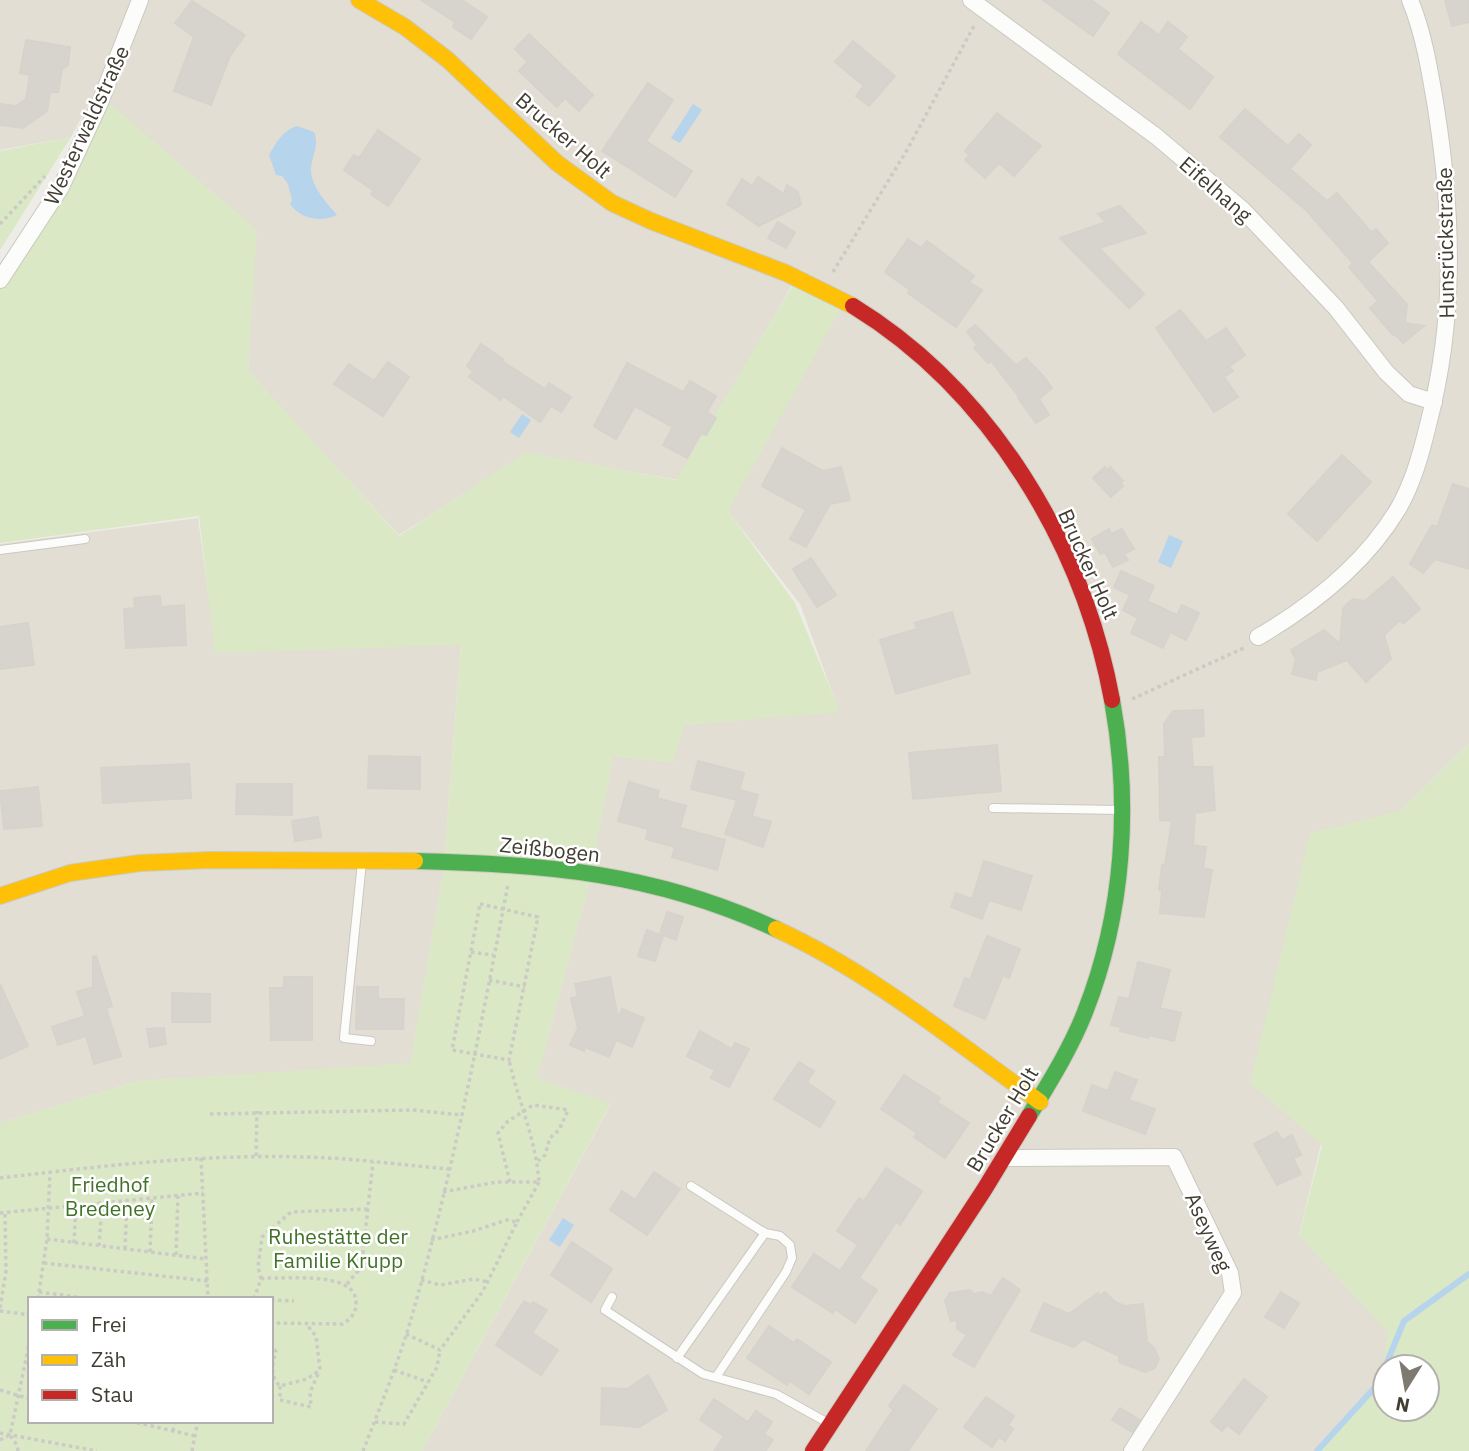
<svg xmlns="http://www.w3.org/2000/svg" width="1469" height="1451" font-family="'IBM Plex Sans',sans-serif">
  <rect width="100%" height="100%" fill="#eeece6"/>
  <g fill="#e2ded3">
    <polygon points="0,0 1469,0 1469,744 1401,811 1299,1235 1389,1332 1380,1387 1315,1451 422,1451 611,1104 537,1078 589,884 613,756 672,762 684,725 839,711 800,604 728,511 798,275 679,480 527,453 399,535 248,372 256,230 95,92 71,137 0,150"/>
    <polygon points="198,518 216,652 461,643 443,875 410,1064 138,1081 0,1123 0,544"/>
  </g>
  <g fill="#dae8c6" fill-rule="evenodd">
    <path d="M96,92L257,230L248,370L399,536L526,452L676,480L799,275L840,310L728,511L795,603L840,712L684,725L672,762L613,756L589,884L537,1078L611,1103L422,1451H0V1123L138,1081L410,1063L443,875L461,645L215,653L199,516L0,543V264L41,211ZM30,1299H271V1421H30Z"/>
    <polygon points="71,137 0,250 0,151"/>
    <path d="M1469,744V1451H1315L1380,1387L1388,1332L1299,1236L1322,1145L1250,1083L1310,833L1401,811ZM1427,1367V1409H1385V1367Z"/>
  </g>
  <g fill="#b6d4ec">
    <polygon points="693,104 702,110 680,143 671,138"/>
    <path d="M297,126L314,132C320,146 311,157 311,171C312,188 327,203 337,215C320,223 301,219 290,204L292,200L288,184L282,176L276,175L269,155C276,143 283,130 297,126Z"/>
    <polygon points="522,414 531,420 519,438 510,432"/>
    <polygon points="1169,535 1183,541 1171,568 1158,562"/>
    <polygon points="563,1218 574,1225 560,1247 549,1240"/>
  </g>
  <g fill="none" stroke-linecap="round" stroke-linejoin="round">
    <g stroke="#b6d4ec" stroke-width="6">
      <polyline points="1385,1367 1404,1321 1469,1274"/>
      <polyline points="1317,1451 1378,1384 1385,1368"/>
    </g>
  </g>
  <g fill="#d7d4ce" stroke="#d6d3cc" stroke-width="2">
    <polygon points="421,0 462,0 487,17 471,39 453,27 455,22"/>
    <polygon points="1043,0 1091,0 1109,13 1093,36"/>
    <polygon points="1445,0 1469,0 1469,22 1452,26"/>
    <polygon points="192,1 245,35 230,56 211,105 174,91 194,37 175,23"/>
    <polygon points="1141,22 1159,35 1168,22 1187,37 1178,49 1213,77 1190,109 1118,54"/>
    <polygon points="529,34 593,95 579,111 565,98 557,107 519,71 528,62 515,49"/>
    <polygon points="26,40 70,47 68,65 62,69 58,92 50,92 47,111 23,128 0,125 0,104 16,106 26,99 30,75 20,73"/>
    <polygon points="853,41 895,76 869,106 856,96 864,86 835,62"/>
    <polygon points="648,83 673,100 646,141 692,171 675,197 602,151"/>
    <polygon points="1245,109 1288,146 1299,134 1311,145 1290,169 1327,201 1337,193 1371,232 1376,229 1388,243 1368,262 1407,304 1405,323 1424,326 1403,343 1395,334 1393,335 1370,308 1378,301 1349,267 1353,263 1306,210 1220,137"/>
    <polygon points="997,113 1041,146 1014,176 999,163 985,178 965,160 969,155 965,151"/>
    <polygon points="378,130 420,159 388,206 371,194 374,191 344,170 354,155 359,158"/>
    <polygon points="758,177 784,194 787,185 798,192 801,205 759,226 727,204 742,179 752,186"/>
    <polygon points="1120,206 1146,233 1099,248 1144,294 1129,308 1060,238 1106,222 1098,214"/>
    <polygon points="778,222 795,232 786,248 768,238"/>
    <polygon points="908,239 921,248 927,241 974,276 969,282 982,290 956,327 908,293 910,290 885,272"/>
    <polygon points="1180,310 1206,341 1226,328 1245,355 1229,367 1233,371 1224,377 1238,397 1214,412 1156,328"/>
    <polygon points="975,325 1016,365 1026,358 1044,377 1052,388 1039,399 1049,415 1036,423 1018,398 1019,397 991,361 988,363 974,348 977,345 967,332"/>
    <polygon points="481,344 503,359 502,361 545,389 549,383 571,397 561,412 551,406 540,422 503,396 501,400 469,377 473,371 467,366"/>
    <polygon points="388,362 409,377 383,416 334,384 349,364 374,381"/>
    <polygon points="627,363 683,392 690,381 716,396 707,412 716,418 706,435 701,433 687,458 663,445 673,427 635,406 616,439 594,426"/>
    <polygon points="782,448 823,471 841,467 850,500 830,504 806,547 790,539 806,510 762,486"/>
    <polygon points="1342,455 1371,482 1317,541 1288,514"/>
    <polygon points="1105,467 1108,470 1110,467 1123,481 1120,483 1123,486 1111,497 1093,478"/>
    <polygon points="1453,484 1469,489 1469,569 1435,559 1423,573 1410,564 1432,525 1437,527"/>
    <polygon points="1109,529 1111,534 1122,529 1134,549 1124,554 1128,560 1113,567 1105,552 1100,554 1092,539"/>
    <polygon points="811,558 836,595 817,607 793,569"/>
    <polygon points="1121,571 1154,586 1147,601 1177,615 1182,605 1199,613 1186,640 1170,632 1163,648 1131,633 1138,618 1123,610 1130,595 1114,587"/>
    <polygon points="1393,577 1420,609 1404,623 1399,621 1384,635 1391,659 1366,682 1347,660 1317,672 1316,680 1292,674 1296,659 1291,650 1324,630 1340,644 1343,609 1347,604 1353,599 1365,601"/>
    <polygon points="160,596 161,607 184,605 186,645 126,648 124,609 135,608 134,598"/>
    <polygon points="952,612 970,673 896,694 880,640 917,629 915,623"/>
    <polygon points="28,623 34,665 0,669 0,627"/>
    <polygon points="1203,710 1204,736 1191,737 1193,767 1212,767 1215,810 1195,813 1193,845 1206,847 1203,868 1212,870 1204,917 1160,913 1162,890 1159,890 1162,865 1165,865 1172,821 1160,820 1159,757 1165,757 1164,724 1173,711"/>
    <polygon points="997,745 1001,791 913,799 909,753"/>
    <polygon points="369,756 420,757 420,789 368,788"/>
    <polygon points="698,761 744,773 737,799 740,790 758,795 752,816 771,822 763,847 725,834 737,800 691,789"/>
    <polygon points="189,764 191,798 103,803 101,768"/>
    <polygon points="629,782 659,791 657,798 686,806 680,828 725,840 717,870 672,857 675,847 646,839 648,829 618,821"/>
    <polygon points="237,784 292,784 292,815 236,814"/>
    <polygon points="38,787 42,826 4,829 0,791"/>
    <polygon points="318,817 321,837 295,841 292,821"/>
    <polygon points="984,861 1032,876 1021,910 989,900 982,919 951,907 956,893 972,899"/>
    <polygon points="667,912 683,917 676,940 660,934"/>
    <polygon points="647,930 663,936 655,961 638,956"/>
    <polygon points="987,936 1020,949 1009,978 1003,975 985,1019 954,1006 965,978 970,980"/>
    <polygon points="96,956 112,1006 106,1008 121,1056 94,1064 86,1036 58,1045 52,1027 85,1016 77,992 93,987 93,957"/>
    <polygon points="1138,962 1170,970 1160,1008 1181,1013 1174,1041 1149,1035 1148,1038 1120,1031 1121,1027 1111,1025 1119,997 1129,999"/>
    <polygon points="284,977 312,977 312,1040 271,1040 270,988 284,988"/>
    <polygon points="610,977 618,1019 622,1009 644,1018 632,1047 616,1040 609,1057 585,1047 584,1051 570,1045 578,1028 571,998 578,997 575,984"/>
    <polygon points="0,984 28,1046 0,1059"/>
    <polygon points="357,987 378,987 378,999 404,999 403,1029 356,1029"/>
    <polygon points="172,993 210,994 210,1022 172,1022"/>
    <polygon points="164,1028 166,1044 150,1047 147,1029"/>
    <polygon points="700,1031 732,1049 735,1043 749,1049 729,1087 711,1078 715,1070 687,1056"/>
    <polygon points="799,1062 814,1071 807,1082 835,1102 820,1127 774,1099"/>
    <polygon points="1115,1072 1137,1080 1129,1100 1155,1109 1145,1134 1083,1111 1092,1085 1108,1091"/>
    <polygon points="904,1075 940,1098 937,1102 969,1123 945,1158 914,1137 917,1133 881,1109"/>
    <polygon points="1277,1132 1282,1140 1292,1135 1301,1155 1293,1158 1301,1174 1277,1185 1254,1144"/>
    <polygon points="886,1168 922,1191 900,1225 896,1222 859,1278 877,1290 855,1323 835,1309 833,1313 792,1287 814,1254 840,1271 858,1245 837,1231 859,1198 864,1201"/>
    <polygon points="654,1172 680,1189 647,1235 610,1210 622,1191 635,1200"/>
    <polygon points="572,1242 612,1269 591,1302 551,1275"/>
    <polygon points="1003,1278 1020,1290 974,1367 953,1355 967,1335 957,1329 957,1320 951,1321 945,1301 950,1293 970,1290 974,1294 982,1292 991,1296"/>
    <polygon points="1105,1292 1115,1302 1125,1306 1143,1304 1147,1342 1154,1348 1159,1359 1155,1368 1145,1372 1119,1362 1119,1356 1083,1339 1074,1347 1031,1331 1044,1303 1069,1314 1098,1293 1100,1296"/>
    <polygon points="1281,1292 1299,1303 1284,1328 1265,1317"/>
    <polygon points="524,1301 531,1305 533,1302 547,1310 532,1333 558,1350 541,1375 496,1345"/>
    <polygon points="769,1326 794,1343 797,1339 831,1362 809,1394 790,1381 787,1385 747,1358"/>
    <polygon points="648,1375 667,1410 639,1427 601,1424 602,1388 627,1389"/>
    <polygon points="1244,1379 1267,1397 1239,1434 1227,1425 1222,1431 1211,1422"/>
    <polygon points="904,1385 937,1409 908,1451 866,1451 893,1410 889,1406"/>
    <polygon points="986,1397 1014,1416 1008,1425 1013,1429 1005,1441 999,1437 992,1447 964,1427"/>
    <polygon points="714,1399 748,1422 756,1411 772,1422 764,1434 773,1440 765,1451 714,1451 724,1436 700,1420"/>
    <polygon points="1120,1408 1140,1420 1132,1432 1112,1420"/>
  </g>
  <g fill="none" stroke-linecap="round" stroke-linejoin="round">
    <g stroke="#cac8c2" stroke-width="10">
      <g id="lane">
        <polyline points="0,550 85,539"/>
        <polyline points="993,808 1120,810"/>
        <polyline points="362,862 344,1038 371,1041"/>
        <polyline points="691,1186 765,1233 780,1236 790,1245 792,1258 786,1272 716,1377"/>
        <polyline points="612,1297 605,1310 703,1374 776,1394 828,1423"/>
        <polyline points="677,1358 765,1233"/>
      </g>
    </g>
    <g stroke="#cac8c2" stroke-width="18">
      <g id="street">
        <polyline points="971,0 1157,137 1242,209 1336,308 1386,372 1409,394 1434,402"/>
        <polyline points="0,280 61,187 99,105 140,0"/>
        <path d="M1258,637C1313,605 1365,564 1398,509C1413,483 1421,454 1428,425C1456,318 1453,216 1436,108C1430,72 1424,34 1410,0"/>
        <polyline points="1005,1158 1174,1157 1230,1273 1233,1293 1132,1451"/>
      </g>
    </g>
    <g stroke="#cdc9bd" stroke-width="18">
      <g id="fast">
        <path d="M415,861C547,864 655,873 776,929"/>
        <path d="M1029,1116C1049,1083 1071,1048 1085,1012C1124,913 1131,803 1112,700"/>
      </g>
    </g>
    <g stroke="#cdc9bd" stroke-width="18">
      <g id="slow">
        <polyline points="359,0 405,27 448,60 557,163 612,203 651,221 786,273 853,306"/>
        <polyline points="0,896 70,873 140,863 211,860 415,861"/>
        <path d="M776,929C872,973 954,1041 1040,1102"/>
      </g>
    </g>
    <g stroke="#cdc9bd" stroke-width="18">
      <g id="jam">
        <path d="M853,306C990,390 1083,543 1112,700"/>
        <polyline points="813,1451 984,1190 1029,1116"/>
      </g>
    </g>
    <g stroke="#cccac5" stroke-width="3.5" stroke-dasharray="3.5 3.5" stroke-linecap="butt">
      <polyline points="0,224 45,176"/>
      <polyline points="833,272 907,150 975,24"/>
      <polyline points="1132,699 1246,647"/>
      <polygon points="480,904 538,917 509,1060 452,1050"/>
      <polyline points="471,952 493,955"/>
      <polyline points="489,980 525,987"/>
      <polyline points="210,1114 413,1110 461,1115"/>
      <polyline points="256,1156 257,1111"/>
      <polyline points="201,1158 208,1299"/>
      <path d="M0,1178C101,1166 202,1154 304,1157C353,1158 401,1165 449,1169"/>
      <polyline points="510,1182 498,1133 507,1122 533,1105 568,1110 559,1130 550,1138 545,1155 538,1161"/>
      <path d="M443,1192L497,1182H539C536,1139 518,1101 509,1060"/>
      <polyline points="0,1213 203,1193"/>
      <polyline points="517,1222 539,1182"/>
      <polyline points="47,1239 206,1259"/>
      <polyline points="74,1243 76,1206"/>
      <polyline points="99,1246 102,1203"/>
      <polyline points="125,1249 127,1200"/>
      <polyline points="150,1252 152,1198"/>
      <polyline points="176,1255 178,1195"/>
      <polyline points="44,1263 208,1281"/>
      <polyline points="261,1279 258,1267 262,1237 291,1212 368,1209"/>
      <polyline points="421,1280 440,1285 474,1279 488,1282"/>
      <polyline points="347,1284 358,1271 363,1253 373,1162"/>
      <polyline points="39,1292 91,1299"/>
      <polyline points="38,1299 47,1239 50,1172"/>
      <path d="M254,1299L261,1279L265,1278C288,1279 354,1271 356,1301C357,1312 351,1319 343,1324L271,1323"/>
      <polyline points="271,1300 294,1301"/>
      <polyline points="0,1308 6,1271 5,1213"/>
      <polyline points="0,1311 30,1315"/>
      <polyline points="406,1334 440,1350 483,1291 517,1222 507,1220 473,1231 431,1240"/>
      <path d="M271,1343L276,1352C272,1364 270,1377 280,1386L307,1379L320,1370L316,1336L306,1324"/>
      <polyline points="394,1370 428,1382"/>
      <polyline points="280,1386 280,1400 311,1407 310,1392 319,1372"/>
      <polyline points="0,1390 30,1399"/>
      <polyline points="130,1421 195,1436"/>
      <polyline points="375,1422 404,1424 437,1367 440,1350"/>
      <polyline points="173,1431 175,1421"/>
      <polyline points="0,1433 97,1451"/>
      <polyline points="0,1440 8,1436"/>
      <polyline points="18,1451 17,1445 10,1435 30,1340"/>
      <polyline points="192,1451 198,1421"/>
      <path d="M363,1451C379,1410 396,1368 409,1326C451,1182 480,1032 508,884"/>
    </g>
    <use href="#lane" stroke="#fcfcfb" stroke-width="8"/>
    <use href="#street" stroke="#fcfcfb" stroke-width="16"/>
    <use href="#fast" stroke="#4caf50" stroke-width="16"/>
    <use href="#slow" stroke="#ffc107" stroke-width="16"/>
    <use href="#jam" stroke="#c62828" stroke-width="16"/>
  </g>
  <g text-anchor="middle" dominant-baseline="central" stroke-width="5" stroke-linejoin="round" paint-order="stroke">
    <g font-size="21" fill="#423d33" stroke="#fff">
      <text transform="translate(86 125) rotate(-65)">Westerwaldstraße</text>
      <text transform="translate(564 135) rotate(41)">Brucker Holt</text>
      <text transform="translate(1216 189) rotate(41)">Eifelhang</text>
      <text transform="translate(1445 243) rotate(-91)">Hunsrückstraße</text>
      <text transform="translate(1089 564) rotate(66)">Brucker Holt</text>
      <text transform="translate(550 849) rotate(6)">Zeißbogen</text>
      <text transform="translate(1002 1119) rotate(-59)">Brucker Holt</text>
      <text transform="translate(1209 1232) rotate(66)">Aseyweg</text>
    </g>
    <g font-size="21" fill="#417228" stroke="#fff">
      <text x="110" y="1184">Friedhof<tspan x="110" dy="24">Bredeney</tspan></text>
      <text x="338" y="1236">Ruhestätte der<tspan x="338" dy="24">Familie Krupp</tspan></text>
    </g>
  </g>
  <rect x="28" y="1297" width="245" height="126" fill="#ffffff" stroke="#b3b1ad" stroke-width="2"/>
  <rect x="42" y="1320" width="35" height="10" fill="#4caf50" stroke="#b3b1ad" stroke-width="2"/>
  <text x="91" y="1332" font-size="21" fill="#423d33">Frei</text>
  <rect x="42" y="1355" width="35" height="10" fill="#ffc107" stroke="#b3b1ad" stroke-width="2"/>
  <text x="91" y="1367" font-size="21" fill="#423d33">Zäh</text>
  <rect x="42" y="1390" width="35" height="10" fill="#c62828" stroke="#b3b1ad" stroke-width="2"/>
  <text x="91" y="1402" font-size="21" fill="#423d33">Stau</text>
  <g transform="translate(1406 1388) rotate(191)"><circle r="33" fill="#ffffff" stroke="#b3b1ad" stroke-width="2"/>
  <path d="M0-5L12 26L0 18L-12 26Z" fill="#7e7a72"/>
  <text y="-10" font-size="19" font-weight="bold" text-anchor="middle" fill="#423d33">N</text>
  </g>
</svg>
